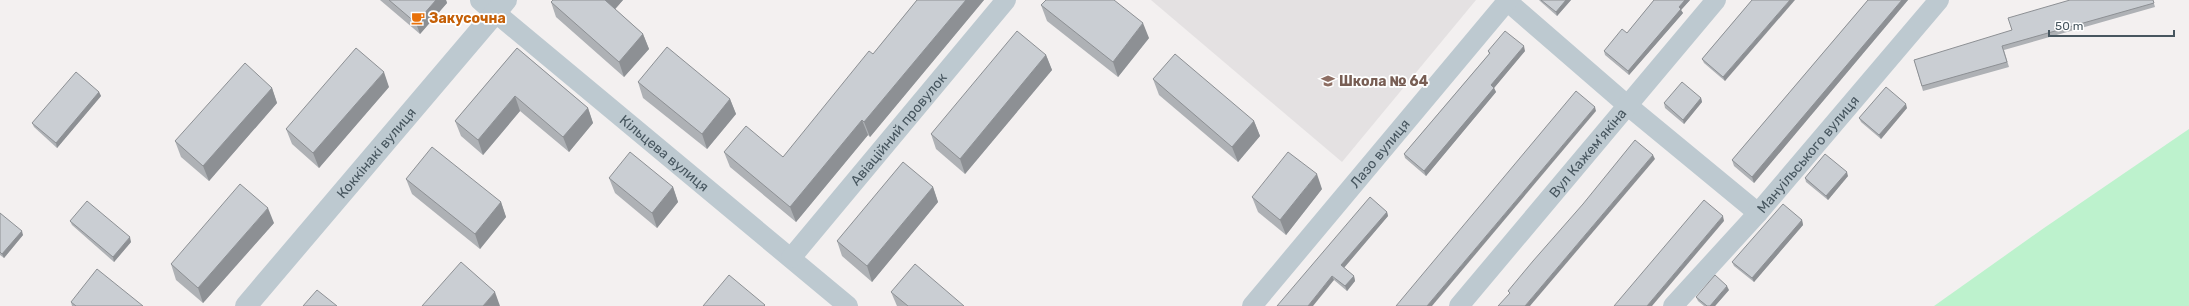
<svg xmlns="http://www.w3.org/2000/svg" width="2189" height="306" font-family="Rubik,sans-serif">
  <rect width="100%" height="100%" fill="#f3f0f0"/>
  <polygon fill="#e4e1e2" points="1151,0 1476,0 1342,162"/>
  <polygon fill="#bdf2cd" points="2189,129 2189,306 1934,306 2044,228"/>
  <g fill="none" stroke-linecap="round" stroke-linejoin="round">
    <g stroke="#bdc9d0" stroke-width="20">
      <polyline points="1507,1 1627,105 1758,213"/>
      <path id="s1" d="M496,13L848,306"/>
      <path id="s2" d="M791,258L1006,0"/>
      <path id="s3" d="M1252,306L1508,0"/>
      <path id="s4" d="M1459,306L1716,0"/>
      <path id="s5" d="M1673,306L1758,213L1939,0"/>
    </g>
    <g stroke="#bdc9d0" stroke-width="22">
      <polyline points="481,0 496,13"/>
      <path id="s6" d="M246,306L506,0"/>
    </g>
  </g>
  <g fill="#aeb1b5">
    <polygon points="380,0 446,0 447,3 420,34"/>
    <polygon points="553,0 623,0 615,9 643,34 649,49 624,77 556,17 551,2"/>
    <polygon points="917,0 984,0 870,137 868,135 796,222 730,167 724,152 783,157 873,54"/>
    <polygon points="1539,0 1571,0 1557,16 1540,1"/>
    <polygon points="1654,0 1690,0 1681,10 1683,13 1629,75 1605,55 1604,51 1627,33"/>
    <polygon points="1752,0 1725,81 1704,63 1702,59"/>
    <polygon points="1868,0 1908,0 1754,183 1734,166 1732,160"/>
    <polygon points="2153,0 2155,7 2004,50 2009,67 1923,91 1914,60"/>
    <polygon points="1041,5 1149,38 1118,77 1047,21"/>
    <polygon points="517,48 588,108 593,123 569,152 520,111 483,155 461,136 455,121"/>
    <polygon points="1488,51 1525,51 1494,88 1496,92 1426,176 1405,158 1404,154 1489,54"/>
    <polygon points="1046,55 1052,70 965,174 936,149 931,134"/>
    <polygon points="1153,79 1254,121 1260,136 1238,162 1159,95"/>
    <polygon points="638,82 730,99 736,114 707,149 643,98"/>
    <polygon points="389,87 319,168 292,144 286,129"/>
    <polygon points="272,88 277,103 209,181 181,157 175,141"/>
    <polygon points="99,92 101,96 57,148 34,127 32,123"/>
    <polygon points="1701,98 1702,102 1684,124 1665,108 1664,103"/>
    <polygon points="1907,108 1881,139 1861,122 1859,118"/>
    <polygon points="1848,176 1828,200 1806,182 1805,178"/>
    <polygon points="609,178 673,187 678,202 657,228 615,193"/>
    <polygon points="406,179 501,202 506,217 480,249 412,194"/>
    <polygon points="933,187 938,202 872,282 842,256 837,241"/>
    <polygon points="1322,189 1286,235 1258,212 1252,197"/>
    <polygon points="1387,212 1388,216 1344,268 1354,276 1355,281 1347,291 1334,280 1277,306"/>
    <polygon points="0,213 23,235 4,258 0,255"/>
    <polygon points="1802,220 1803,225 1754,282 1734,266 1732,262"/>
    <polygon points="70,221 131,242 114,262 72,225"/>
    <polygon points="274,223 203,303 176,280 171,264"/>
    <polygon points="1729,290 1715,306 1704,306 1698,301 1696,297"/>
    <polygon points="891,292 964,306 897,306"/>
    <polygon points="71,302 143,306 72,306"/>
  </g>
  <g fill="#8d9094">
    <polygon points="436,0 446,0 447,3 420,34 416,23"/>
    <polygon points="605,0 623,0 610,15"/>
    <polygon points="966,0 984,0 870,137 864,122"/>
    <polygon points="1566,0 1571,0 1557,16 1556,12"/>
    <polygon points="1685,0 1690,0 1681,10 1683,13 1629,75 1628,71"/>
    <polygon points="1790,0 1795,0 1725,81 1723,77"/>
    <polygon points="1902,0 1908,0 1754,183 1752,177"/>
    <polygon points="1143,23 1149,38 1118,77 1113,62"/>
    <polygon points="643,34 649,49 624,77 619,62"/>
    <polygon points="1524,46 1525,51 1494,88 1496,92 1426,176 1424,171 1491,85"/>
    <polygon points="1046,55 1052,70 965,174 960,159"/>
    <polygon points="384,72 389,87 319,168 313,153"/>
    <polygon points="272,88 277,103 209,181 203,166"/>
    <polygon points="99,92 101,96 57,148 56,143"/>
    <polygon points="515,96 520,111 483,155 478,140"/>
    <polygon points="1701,98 1702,102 1684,124 1683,120"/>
    <polygon points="730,99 736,114 707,149 702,134"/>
    <polygon points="1906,104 1907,108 1881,139 1879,135"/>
    <polygon points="1595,107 1596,111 1432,306 1427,306"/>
    <polygon points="588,108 593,123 569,152 563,137"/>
    <polygon points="862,120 868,135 796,222 790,207"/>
    <polygon points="1254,121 1260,136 1238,162 1232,147"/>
    <polygon points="1653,155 1655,159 1530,306 1525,306"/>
    <polygon points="1847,172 1848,176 1828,200 1826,196"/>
    <polygon points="1317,174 1322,189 1286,235 1280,220"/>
    <polygon points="673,187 678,202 657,228 652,213"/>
    <polygon points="933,187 938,202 872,282 867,266"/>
    <polygon points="501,202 506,217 480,249 475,234"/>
    <polygon points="268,208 274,223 203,303 198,288"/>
    <polygon points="1387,212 1388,216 1342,270 1341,265"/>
    <polygon points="1723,216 1724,221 1652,306 1647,306"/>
    <polygon points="1802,220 1803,225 1754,282 1752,278"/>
    <polygon points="22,231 23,235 4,258 2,254"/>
    <polygon points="130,237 131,242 114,262 113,257"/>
    <polygon points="1332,276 1334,280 1313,306 1308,306"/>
    <polygon points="1354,276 1355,281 1347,291 1345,286"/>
    <polygon points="1727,286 1729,290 1715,306 1710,306"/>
    <polygon points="495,292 500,306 483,306"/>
  </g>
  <g fill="#caced3" stroke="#8d9094">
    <polygon points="389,0 436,0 416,23"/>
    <polygon points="553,0 605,0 643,34 619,62 551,2"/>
    <polygon points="917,0 966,0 864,122 862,120 790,207 724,152 746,126 783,157 869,51 873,54"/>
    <polygon points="1046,0 1114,0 1143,23 1113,62 1041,5"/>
    <polygon points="1541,0 1566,0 1556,12"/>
    <polygon points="1654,0 1685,0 1679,7 1681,9 1628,71 1604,51 1622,29 1627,33"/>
    <polygon points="1752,0 1790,0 1723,77 1702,59"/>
    <polygon points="1868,0 1902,0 1752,177 1732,160"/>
    <polygon points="2070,0 2153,0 2154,3 2002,46 2007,62 1922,86 1914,60 2012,30 2008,18"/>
    <polygon points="1017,31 1046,55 960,159 931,134"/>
    <polygon points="1505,31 1524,46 1491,85 1494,88 1424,171 1404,154 1490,53 1488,51"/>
    <polygon points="667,47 730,99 702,134 638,82"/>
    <polygon points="356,48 384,72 313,153 286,129"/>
    <polygon points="517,48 588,108 563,137 515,96 478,140 455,121"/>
    <polygon points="1175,54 1254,121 1232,147 1153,79"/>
    <polygon points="245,63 272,88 203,166 175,141"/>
    <polygon points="76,72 99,92 56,143 32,123"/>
    <polygon points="1682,82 1701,98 1683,120 1664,103"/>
    <polygon points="1886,87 1906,104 1879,135 1859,118"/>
    <polygon points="1576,91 1595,107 1427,306 1396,306"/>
    <polygon points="1635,140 1653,155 1525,306 1498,306 1510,293 1508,291 1533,261 1583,204"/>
    <polygon points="432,147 501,202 475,234 406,179"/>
    <polygon points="630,152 673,187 652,213 609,178"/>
    <polygon points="1288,152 1317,174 1280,220 1252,197"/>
    <polygon points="1825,154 1847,172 1826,196 1805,178"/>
    <polygon points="903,162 933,187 867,266 837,241"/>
    <polygon points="240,184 268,208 198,288 171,264"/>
    <polygon points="1370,197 1387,212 1341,265 1354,276 1345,286 1332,276 1308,306 1277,306"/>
    <polygon points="1704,200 1723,216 1647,306 1614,306"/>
    <polygon points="87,201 130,237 113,257 70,221"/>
    <polygon points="1783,204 1802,220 1752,278 1732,262"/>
    <polygon points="0,213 22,231 2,254 0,252"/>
    <polygon points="461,262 495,292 483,306 422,306"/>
    <polygon points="915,264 964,306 908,306 891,292"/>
    <polygon points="97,269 143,306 76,306 71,302"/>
    <polygon points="729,275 765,305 764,306 703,306"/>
    <polygon points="1715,275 1727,286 1710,306 1707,306 1696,297"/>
    <polygon points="317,290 337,306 303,306"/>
  </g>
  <defs>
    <g id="cafe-bare" transform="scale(1.08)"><path d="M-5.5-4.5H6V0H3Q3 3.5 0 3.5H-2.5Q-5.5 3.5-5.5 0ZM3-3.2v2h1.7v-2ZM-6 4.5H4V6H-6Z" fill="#e8710a" stroke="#fff" stroke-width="2.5" paint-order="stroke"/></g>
    <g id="school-bare" transform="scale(1.08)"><path d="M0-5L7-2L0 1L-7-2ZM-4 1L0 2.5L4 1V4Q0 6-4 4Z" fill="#8d6e63" stroke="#fff" stroke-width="2.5" paint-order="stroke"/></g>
  </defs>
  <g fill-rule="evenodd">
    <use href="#cafe-bare" x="418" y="18"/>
    <use href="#school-bare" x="1328" y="81"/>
  </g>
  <g text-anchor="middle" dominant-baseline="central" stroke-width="3.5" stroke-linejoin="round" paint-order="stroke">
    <g font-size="14" font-weight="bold" fill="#c56008" stroke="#fff" text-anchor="start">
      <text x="429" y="18">Закусочна</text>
    </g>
    <g font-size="14" font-weight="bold" fill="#785e54" stroke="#fff" text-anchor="start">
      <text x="1339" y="81">Школа № 64</text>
    </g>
    <g font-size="14" fill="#47565f" stroke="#fff">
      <text stroke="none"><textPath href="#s2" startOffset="168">Авіаційний провулок</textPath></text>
      <text stroke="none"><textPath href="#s6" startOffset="201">Коккінакі вулиця</textPath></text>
      <text stroke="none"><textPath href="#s1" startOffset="219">Кільцева вулиця</textPath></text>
      <text stroke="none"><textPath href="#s3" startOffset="199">Лазо вулиця</textPath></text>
      <text stroke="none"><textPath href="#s4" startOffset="200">Вул Кажем'якіна</textPath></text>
      <text stroke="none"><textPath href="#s5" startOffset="203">Мануільського вулиця</textPath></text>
    </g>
  </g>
  <path d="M2049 30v6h125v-6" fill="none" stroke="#47565f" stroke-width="2"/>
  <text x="2055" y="30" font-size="12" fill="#47565f" stroke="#ffffff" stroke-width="3" paint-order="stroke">50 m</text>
</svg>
